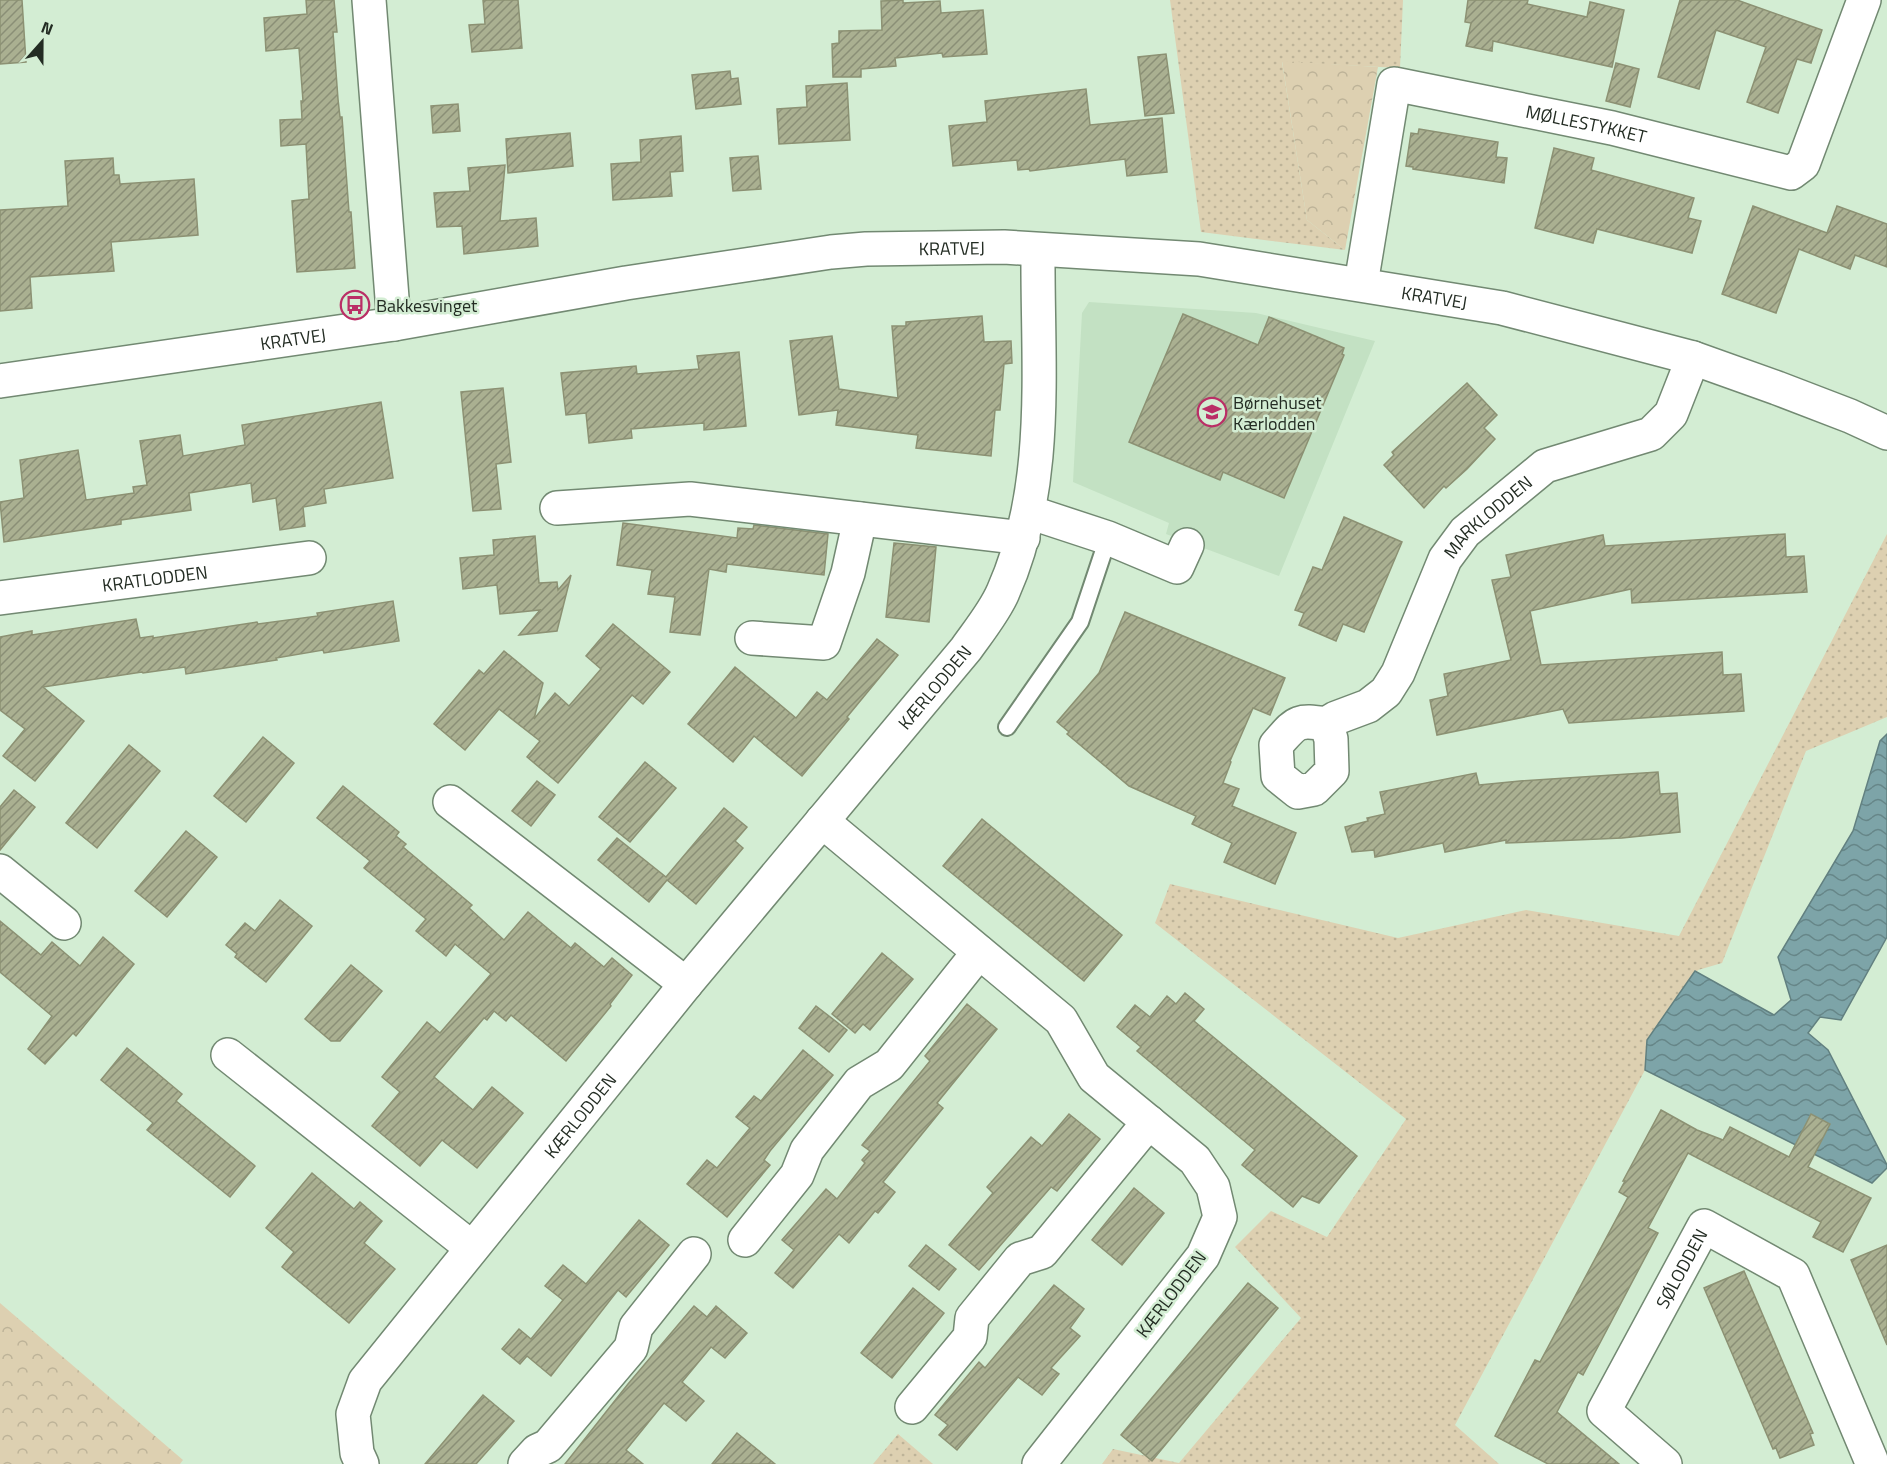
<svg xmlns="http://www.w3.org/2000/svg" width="1887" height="1464" font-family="'Titillium Web',sans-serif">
  <defs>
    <pattern id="grass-dots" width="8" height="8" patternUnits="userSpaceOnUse" patternTransform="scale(1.5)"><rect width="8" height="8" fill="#ddd0b1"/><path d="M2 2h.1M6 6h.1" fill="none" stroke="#bdb398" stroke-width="1.8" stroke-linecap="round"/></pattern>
    <pattern id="forest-crowns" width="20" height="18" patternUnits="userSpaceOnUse" patternTransform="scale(1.5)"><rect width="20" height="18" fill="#ddd0b1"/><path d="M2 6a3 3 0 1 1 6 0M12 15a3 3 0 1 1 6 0" fill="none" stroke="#bdb398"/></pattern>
    <pattern id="water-waves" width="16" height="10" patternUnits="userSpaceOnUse" patternTransform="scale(1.5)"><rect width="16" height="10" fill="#7da4a8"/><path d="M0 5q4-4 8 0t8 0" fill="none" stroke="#668688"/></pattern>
    <pattern id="building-hatch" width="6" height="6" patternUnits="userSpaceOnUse" patternTransform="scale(1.5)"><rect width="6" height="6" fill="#aab091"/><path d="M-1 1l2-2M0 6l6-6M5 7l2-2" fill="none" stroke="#8a8f76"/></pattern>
  </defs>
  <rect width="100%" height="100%" fill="#d3edd3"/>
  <polygon fill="#c3e1c3" points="1089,302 1256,313 1375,341 1279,576 1166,534 1169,523 1073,482 1082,313"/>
  <g fill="url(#grass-dots)">
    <polygon points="1170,0 1403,0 1400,68 1282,62 1307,220 1345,250 1201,232"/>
    <polygon points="1887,534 1887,717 1806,751 1722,963 1698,970 1647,1040 1645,1070 1455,1425 1499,1464 1102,1464 1113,1449 1179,1463 1301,1318 1235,1247 1271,1211 1327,1237 1406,1119 1155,923 1170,884 1398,938 1526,910 1679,936"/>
    <polygon points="898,1434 933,1464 873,1464"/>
  </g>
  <g fill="url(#forest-crowns)">
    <polygon points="1282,61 1378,67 1345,250 1307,220"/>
    <polygon points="0,1303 183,1460 180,1464 0,1464"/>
  </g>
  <polygon fill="url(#water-waves)" stroke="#628080" stroke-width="1.5" points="1887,734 1887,937 1841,1020 1820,1017 1808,1033 1828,1050 1887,1165 1887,1168 1872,1183 1645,1070 1647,1040 1695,971 1774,1015 1791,1000 1778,957 1853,831 1880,741"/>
  <g fill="url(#building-hatch)" stroke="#8c9173" stroke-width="1.5">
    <polygon points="0,0 22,0 26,62 0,64"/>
    <polygon points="306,0 334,0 337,32 333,32 338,99 340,117 342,117 349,212 351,212 355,268 297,272 292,201 309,199 306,144 281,146 280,120 302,119 301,101 303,101 299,48 266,51 264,18 307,14"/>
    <polygon points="483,0 518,0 522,48 472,52 469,25 485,24"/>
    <polygon points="903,0 903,3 940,1 941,13 983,10 987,54 943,57 942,53 895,58 896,66 861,69 861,77 833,77 832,44 839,43 839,31 882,30 881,1"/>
    <polygon points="1468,0 1528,0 1527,4 1587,17 1590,2 1624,10 1612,67 1493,41 1492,51 1466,46 1471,23 1465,22"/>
    <polygon points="1680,0 1737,0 1822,30 1811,63 1797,59 1778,113 1747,102 1766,47 1716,30 1699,89 1658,77"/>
    <polygon points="1166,54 1174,113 1145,116 1138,57"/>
    <polygon points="1616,63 1639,69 1630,107 1606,101"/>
    <polygon points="730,71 731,79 738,78 741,104 696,109 692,75"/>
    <polygon points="847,83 850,140 779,144 777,109 807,107 806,86"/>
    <polygon points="1086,89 1090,125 1162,118 1167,172 1127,176 1125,159 1030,171 1029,169 1018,170 1017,160 953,166 949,126 987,122 985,101"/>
    <polygon points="458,104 460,131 433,133 431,106"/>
    <polygon points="1419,129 1498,142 1496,157 1507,158 1504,183 1413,169 1413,167 1406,166 1411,133 1418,134"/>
    <polygon points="570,133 573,166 508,173 506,139"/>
    <polygon points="681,136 683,171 670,172 672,196 613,200 611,164 641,162 640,140"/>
    <polygon points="1554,148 1594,158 1591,170 1694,198 1688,218 1701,221 1692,253 1597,229 1593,243 1535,228"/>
    <polygon points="758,156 761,189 733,191 730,158"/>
    <polygon points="113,158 114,175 119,175 120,184 194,179 198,235 111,242 114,271 30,277 32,308 0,311 0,210 68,206 65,161"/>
    <polygon points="505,165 500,221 536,218 538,246 464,254 462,226 437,227 434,193 470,191 468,168"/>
    <polygon points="1753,206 1827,233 1837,206 1887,224 1887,267 1855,255 1850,269 1799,249 1776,313 1722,294"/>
    <polygon points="1183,314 1258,345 1269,317 1344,348 1342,354 1344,355 1284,498 1223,472 1220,480 1129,442"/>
    <polygon points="982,316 984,342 1011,341 1012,363 1004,364 1000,410 995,410 991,456 916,448 918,435 836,425 838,410 799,415 790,341 832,336 839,389 898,398 892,326 906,326 906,322"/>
    <polygon points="739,352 746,426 704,430 704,423 631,429 632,438 589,443 586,413 566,415 561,373 636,366 637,374 699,369 697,356"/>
    <polygon points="1467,383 1497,415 1484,428 1495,439 1467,469 1446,488 1444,486 1424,508 1384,465 1394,455 1392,452"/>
    <polygon points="503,388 511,462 496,464 501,509 473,511 461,392"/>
    <polygon points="381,402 393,478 324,489 326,503 303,507 305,526 280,530 276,498 253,502 251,483 189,493 191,510 121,520 121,524 4,542 0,502 24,498 20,460 78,450 86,500 134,493 133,487 147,485 140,441 180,435 183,456 245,445 242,425"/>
    <polygon points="1344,517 1402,542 1364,632 1343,624 1336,641 1299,625 1304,613 1295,610 1313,567 1322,570"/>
    <polygon points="623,523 737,538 738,528 753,529 754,525 828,534 824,575 727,564 726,572 709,569 700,635 670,632 675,597 648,594 652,570 617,565"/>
    <polygon points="1785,534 1786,557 1804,556 1807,592 1632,603 1631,589 1530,611 1541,665 1722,652 1723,675 1741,674 1744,711 1569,723 1563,709 1437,735 1430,700 1448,696 1444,674 1511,660 1492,580 1511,577 1506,555 1603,535 1605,546"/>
    <polygon points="535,536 539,583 557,582 558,590 571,575 557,631 519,635 540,610 500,614 497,585 463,589 460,558 494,555 493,540"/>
    <polygon points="894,543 936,547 929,622 886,617"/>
    <polygon points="393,601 399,641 324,653 323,650 276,658 277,660 186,674 185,667 143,673 142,672 43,687 84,721 35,781 3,756 25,729 0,710 0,637 32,631 32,635 136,619 140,638 153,636 153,638 257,622 258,624 318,616 317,613"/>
    <polygon points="1125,612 1285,678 1270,715 1253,708 1230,761 1231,762 1223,783 1239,789 1232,806 1296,833 1275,884 1224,862 1232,843 1192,824 1196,816 1129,786 1067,734 1069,732 1057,722 1099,673"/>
    <polygon points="613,624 670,672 643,704 632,695 558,783 527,757 540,741 499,709 465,750 434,724 479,670 484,674 504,651 543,683 534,719 555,693 569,706 601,669 586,656"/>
    <polygon points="877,639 898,655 847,717 849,719 802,776 754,736 733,762 688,724 735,667 796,718 817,692 827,700"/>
    <polygon points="263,737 294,763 246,822 214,796"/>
    <polygon points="129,745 160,771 97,848 66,823"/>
    <polygon points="645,762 676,788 630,842 599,817"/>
    <polygon points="1658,772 1660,794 1677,793 1680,832 1622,838 1506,843 1506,840 1445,852 1443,843 1375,857 1374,850 1352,852 1345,827 1368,821 1367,818 1385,814 1380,792 1476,773 1479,785 1520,781"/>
    <polygon points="537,781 555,795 531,826 512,811"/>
    <polygon points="343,786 399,832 396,836 406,844 403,847 472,905 469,908 504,940 528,912 571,948 575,943 604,967 612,958 632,975 610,1004 611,1006 566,1061 511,1015 506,1021 494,1011 487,1020 484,1018 434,1077 473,1110 492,1087 523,1113 477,1168 442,1140 420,1166 372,1126 400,1092 382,1077 427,1022 440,1033 491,974 455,944 446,956 416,931 426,919 364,868 370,861 317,818"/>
    <polygon points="14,790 35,807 0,850 0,807"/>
    <polygon points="724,808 747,827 735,841 743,848 696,904 667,880 649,902 598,860 617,838 666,877"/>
    <polygon points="982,819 1122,935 1084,981 943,866"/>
    <polygon points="186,831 217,857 167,917 135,891"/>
    <polygon points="280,900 312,926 266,982 235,957 237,954 226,945 245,923 255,931"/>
    <polygon points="0,921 41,955 52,942 80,966 103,937 134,964 76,1036 73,1033 45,1064 28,1049 52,1016 0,972"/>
    <polygon points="882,953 913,979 870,1030 863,1024 855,1033 832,1014"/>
    <polygon points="351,965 382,991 340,1041 331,1041 305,1019"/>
    <polygon points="1185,993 1204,1009 1194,1021 1357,1156 1319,1203 1302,1196 1293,1207 1242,1165 1255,1150 1137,1051 1141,1047 1117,1027 1135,1005 1150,1017 1167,996 1176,1004"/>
    <polygon points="967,1004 997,1029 937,1103 943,1108 883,1182 895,1192 878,1213 875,1211 849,1243 839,1234 793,1288 775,1273 794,1250 782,1240 826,1189 837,1199 865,1163 862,1160 870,1151 862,1145 930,1061 925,1056"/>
    <polygon points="816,1006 847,1030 829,1052 799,1028"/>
    <polygon points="127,1048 182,1094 176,1101 255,1166 230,1197 147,1130 153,1123 101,1080"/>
    <polygon points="803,1050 833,1075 770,1151 764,1160 770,1165 727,1217 687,1184 707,1160 717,1168 750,1128 736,1117 754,1096 761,1101"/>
    <polygon points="1661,1110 1697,1130 1723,1140 1730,1127 1789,1157 1811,1114 1830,1124 1808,1167 1871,1198 1843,1252 1813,1237 1821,1222 1688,1153 1648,1228 1658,1233 1583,1375 1578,1372 1557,1412 1619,1464 1548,1464 1495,1436 1535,1360 1540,1362 1628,1197 1619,1192 1625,1181 1623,1181"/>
    <polygon points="1069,1114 1100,1139 1057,1191 1051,1187 979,1270 949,1245 993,1193 987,1187 1031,1137 1042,1146"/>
    <polygon points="312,1173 354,1209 360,1202 382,1221 364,1243 395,1269 349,1323 282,1267 294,1252 266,1228"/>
    <polygon points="1134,1188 1164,1213 1122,1265 1092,1240"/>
    <polygon points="639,1220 669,1245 626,1297 618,1290 551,1376 527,1356 520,1364 502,1349 519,1329 531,1339 563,1300 545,1286 563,1265 586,1284"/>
    <polygon points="926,1245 956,1269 939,1290 909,1266"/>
    <polygon points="1887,1245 1887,1345 1851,1260"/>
    <polygon points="1744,1271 1813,1433 1810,1434 1814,1445 1780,1458 1776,1448 1773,1449 1704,1288"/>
    <polygon points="1248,1283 1278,1308 1152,1461 1121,1435"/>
    <polygon points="1054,1285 1084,1309 1070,1328 1080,1336 1051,1368 1059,1374 1042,1395 1018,1377 957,1450 939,1435 948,1425 935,1415 979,1362 985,1368"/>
    <polygon points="913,1288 944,1313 892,1378 861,1353"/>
    <polygon points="694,1306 707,1317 716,1306 747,1333 725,1358 711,1347 682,1382 704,1401 686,1421 664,1403 626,1450 643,1464 565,1464 628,1384"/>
    <polygon points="483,1395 514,1421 476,1464 425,1464"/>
    <polygon points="737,1433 775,1464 712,1464"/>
  </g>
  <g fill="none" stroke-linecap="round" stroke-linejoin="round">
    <g stroke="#728972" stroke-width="20">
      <polyline id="service" points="1007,727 1080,622 1108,538"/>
    </g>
    <g stroke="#728972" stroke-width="36">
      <g id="minor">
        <polyline points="369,0 394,324"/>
        <path id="s1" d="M1361,284L1394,84L1612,128L1791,173L1803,164L1864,0"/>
        <polyline points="557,508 690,499 1023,538"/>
        <polyline points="1029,512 1108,538 1177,567 1187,545"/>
        <path id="s2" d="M0,598L309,558"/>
        <polyline points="752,638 824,643 848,573 860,519"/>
        <path id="s3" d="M1326,724L1331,739L1332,771L1314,789L1298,792L1278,776L1276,745C1296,723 1295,719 1326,724L1336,718L1368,706L1386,692L1398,673L1445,559L1465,532L1545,466L1651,434L1671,414L1693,358"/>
        <polyline points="450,802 686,984"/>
        <polyline points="822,821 1061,1020 1094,1077 1195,1160 1213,1187 1220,1217 1203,1256 1039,1464"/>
        <polyline points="0,871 64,923"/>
        <polyline points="228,1055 472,1248"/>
        <polyline points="745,1240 797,1175 807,1150 859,1083 889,1065 979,952"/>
        <polyline points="912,1407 970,1337 972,1318 1020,1259 1042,1252 1149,1122"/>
        <path id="s4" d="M362,1464L357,1453L353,1414L365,1381L686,984L966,649C978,632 995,611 1003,592C1051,485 1037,363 1038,250"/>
        <polyline points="525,1464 537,1451 548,1446 631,1348 636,1327 694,1254"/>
        <path id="s5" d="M1665,1464L1604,1411L1704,1226L1793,1275L1871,1460"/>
      </g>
    </g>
    <g stroke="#728972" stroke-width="36">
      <g id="tertiary">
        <path id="s6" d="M0,381L394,324L626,283L831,252L866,249L1004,247L1199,259L1502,308L1693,358L1777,388L1850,416L1887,433"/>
      </g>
    </g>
    <use href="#service" stroke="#fff" stroke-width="16"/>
    <use href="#minor" stroke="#fff" stroke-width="33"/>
    <use href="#tertiary" stroke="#fff" stroke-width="33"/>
  </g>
  <defs>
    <g id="bus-ring" transform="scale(1.5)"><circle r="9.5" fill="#d3edd3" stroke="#ba2e66" stroke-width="1.5"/><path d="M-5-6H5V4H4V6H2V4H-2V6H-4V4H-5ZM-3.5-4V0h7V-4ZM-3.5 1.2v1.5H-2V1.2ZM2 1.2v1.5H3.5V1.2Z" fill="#ba2e66"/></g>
    <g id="school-ring" transform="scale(1.5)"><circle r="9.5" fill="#d3edd3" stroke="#ba2e66" stroke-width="1.5"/><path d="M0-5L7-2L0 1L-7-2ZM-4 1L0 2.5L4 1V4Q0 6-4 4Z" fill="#ba2e66"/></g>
  </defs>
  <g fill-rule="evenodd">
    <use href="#bus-ring" x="355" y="305"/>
    <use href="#school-ring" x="1212" y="412"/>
  </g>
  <g text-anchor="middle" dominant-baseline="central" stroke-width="5" stroke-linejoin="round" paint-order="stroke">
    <g font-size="18" fill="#232c23" stroke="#d3edd3">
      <text stroke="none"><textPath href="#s1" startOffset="399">MØLLESTYKKET</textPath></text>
      <text stroke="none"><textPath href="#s6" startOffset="962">KRATVEJ</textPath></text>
      <text stroke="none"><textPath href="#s6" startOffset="1448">KRATVEJ</textPath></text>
      <text stroke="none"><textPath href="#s6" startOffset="296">KRATVEJ</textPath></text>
      <text stroke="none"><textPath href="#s3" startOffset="480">MARKLODDEN</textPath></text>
      <text stroke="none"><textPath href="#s2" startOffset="156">KRATLODDEN</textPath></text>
      <text stroke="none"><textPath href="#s4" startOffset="984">KÆRLODDEN</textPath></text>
      <text stroke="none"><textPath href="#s4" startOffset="428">KÆRLODDEN</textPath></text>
      <text stroke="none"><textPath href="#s5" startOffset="243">SØLODDEN</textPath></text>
      <text transform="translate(1171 1294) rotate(-53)">KÆRLODDEN</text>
    </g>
    <g font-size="18" fill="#232c23" stroke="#d3edd3" text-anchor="start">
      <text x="376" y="305">Bakkesvinget</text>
      <text x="1233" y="402">Børnehuset<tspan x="1233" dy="21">Kærlodden</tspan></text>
    </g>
  </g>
  <g transform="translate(42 42) rotate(21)" stroke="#d3edd3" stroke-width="4.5" paint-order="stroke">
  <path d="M0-4.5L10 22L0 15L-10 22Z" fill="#232c23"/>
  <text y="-9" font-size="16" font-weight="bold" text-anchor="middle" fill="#232c23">N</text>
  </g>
</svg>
